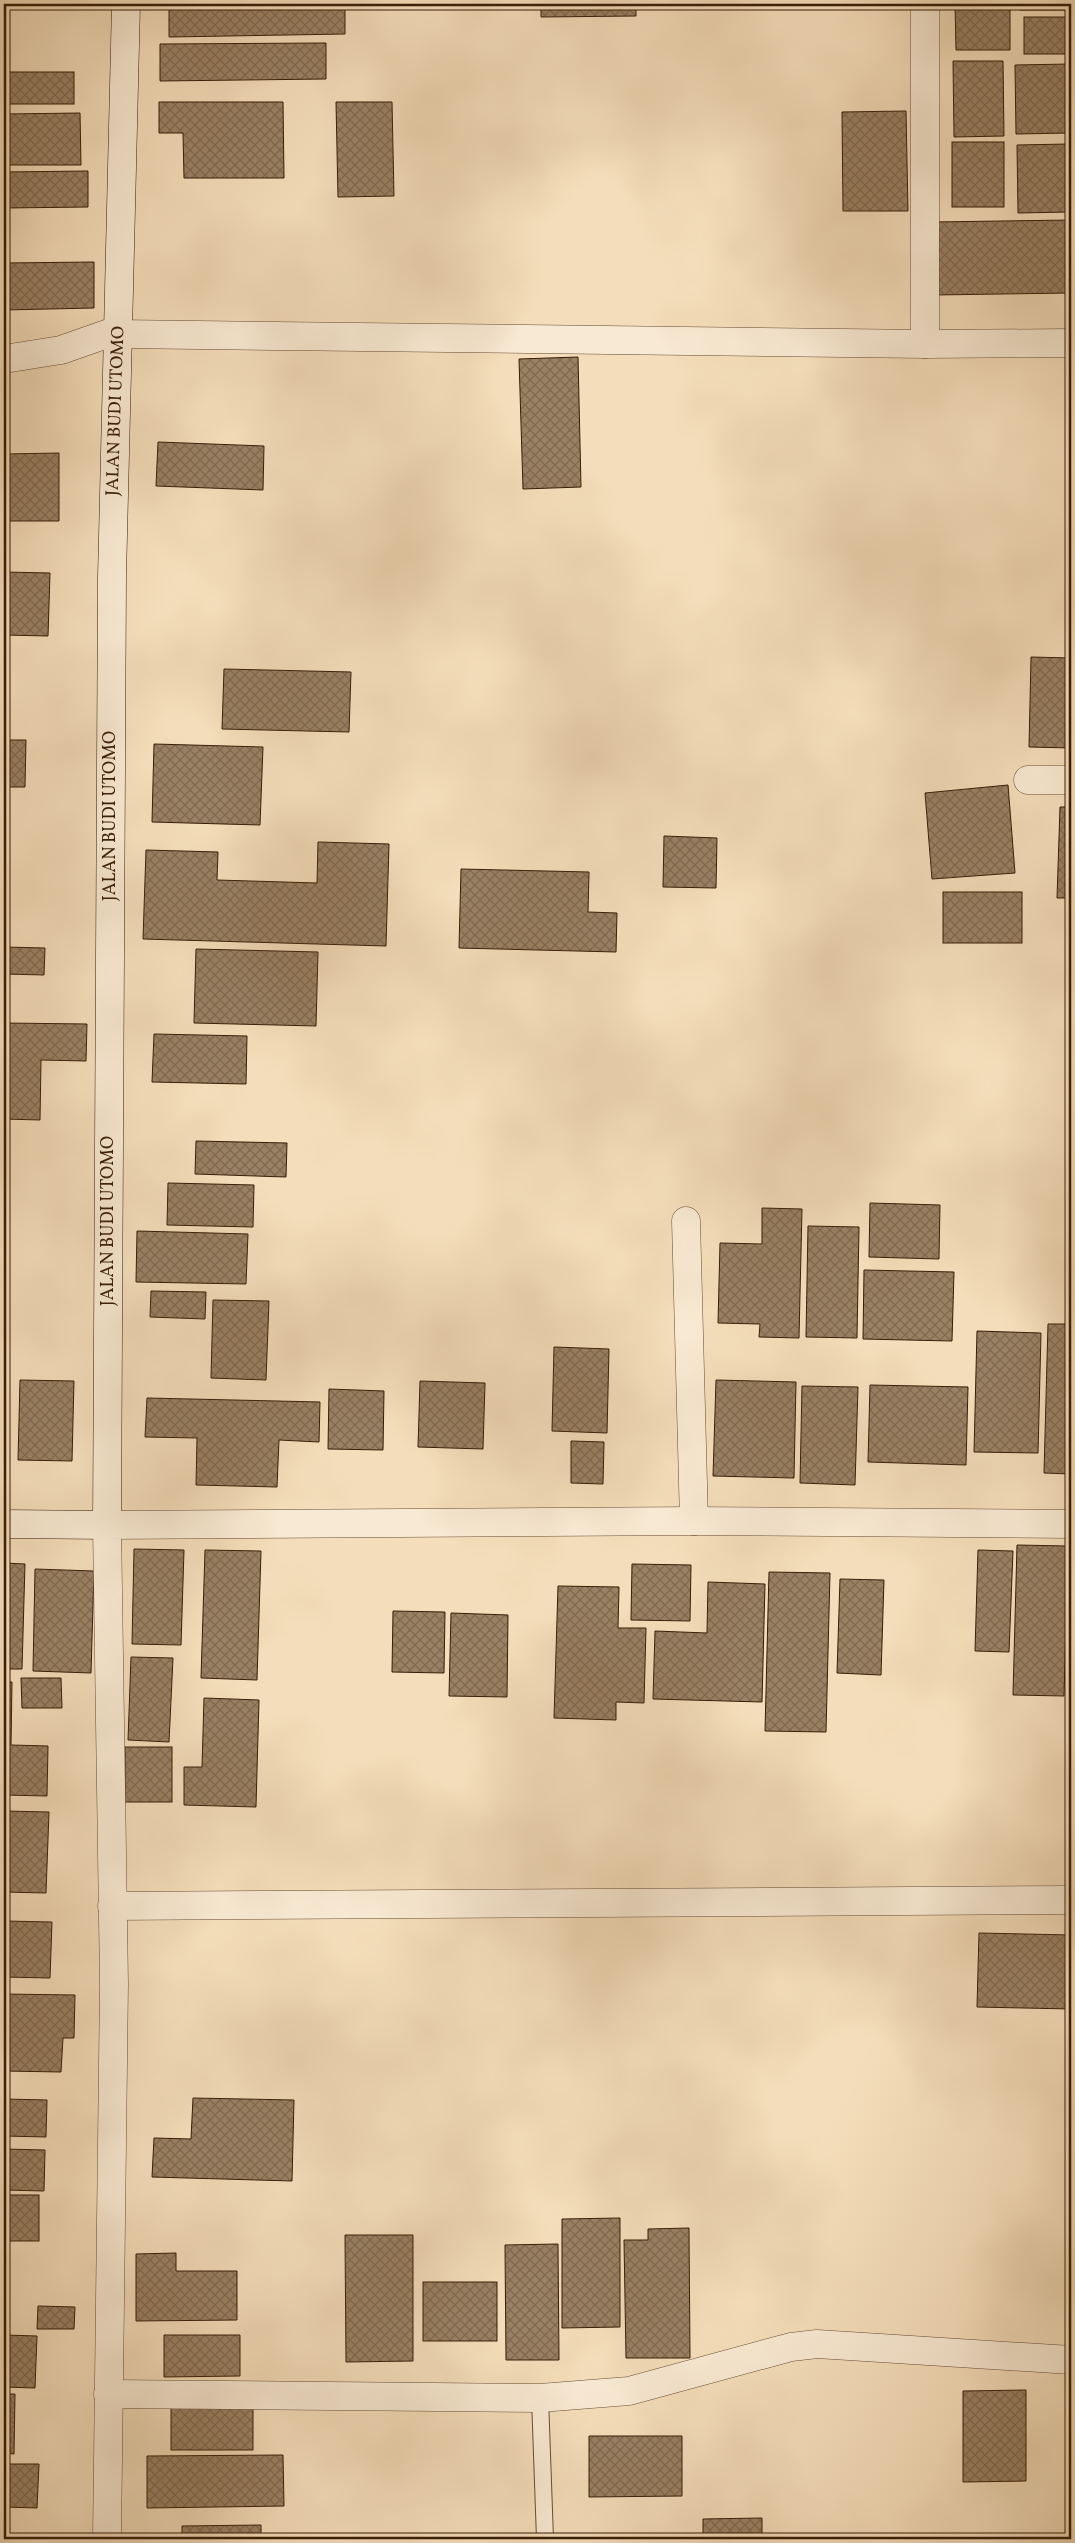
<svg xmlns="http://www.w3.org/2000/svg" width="1075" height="2543" font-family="Vollkorn,serif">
  <defs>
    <pattern id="building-cross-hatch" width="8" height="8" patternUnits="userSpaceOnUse" patternTransform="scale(1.25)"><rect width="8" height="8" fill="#9a8164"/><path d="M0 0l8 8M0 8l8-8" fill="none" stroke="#7f6950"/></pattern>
  </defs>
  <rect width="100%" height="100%" fill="#f4ddba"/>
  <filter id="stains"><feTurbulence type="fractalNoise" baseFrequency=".004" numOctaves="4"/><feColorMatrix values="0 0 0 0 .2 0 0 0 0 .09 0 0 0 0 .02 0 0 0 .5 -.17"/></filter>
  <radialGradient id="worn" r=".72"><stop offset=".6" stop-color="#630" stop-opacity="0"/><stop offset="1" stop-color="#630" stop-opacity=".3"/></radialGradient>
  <g fill="url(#building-cross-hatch)" stroke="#381d07">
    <polygon points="169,4 345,4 345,34 169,37"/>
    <polygon points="541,4 636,4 636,16 541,17"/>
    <polygon points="955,4 1010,4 1010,50 956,50"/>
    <rect x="1020" y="4" width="51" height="6"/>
    <rect x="1024" y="17" width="47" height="37"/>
    <polygon points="326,43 326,79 160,81 160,44"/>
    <polygon points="953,61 1003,61 1004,136 954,137"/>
    <polygon points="1070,64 1070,133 1016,134 1015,65"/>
    <rect x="9" y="72" width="65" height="32"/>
    <polygon points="159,102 283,102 284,178 184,178 183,133 159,133"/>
    <polygon points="336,102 392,102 394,196 338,197"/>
    <polygon points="906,111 908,211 843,211 842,112"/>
    <polygon points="80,113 81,165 4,165 4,114"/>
    <rect x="952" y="142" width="52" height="65"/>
    <polygon points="1068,144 1069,212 1018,213 1017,145"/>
    <polygon points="88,171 88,207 4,208 4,172"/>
    <polygon points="1071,220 1071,293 934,295 933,222"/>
    <polygon points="94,262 94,308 4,310 4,263"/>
    <polygon points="578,357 581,487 523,489 519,359"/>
    <polygon points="158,442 264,446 263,490 156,486"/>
    <polygon points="59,453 59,521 4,521 4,454"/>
    <polygon points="4,572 50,573 48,636 4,635"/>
    <polygon points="1031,657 1071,658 1071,748 1029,747"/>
    <polygon points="224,669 351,672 349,732 222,729"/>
    <polygon points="4,740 26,740 25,787 4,787"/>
    <polygon points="154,744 263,747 260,825 152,822"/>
    <polygon points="1008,785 1015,873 932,879 925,793"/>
    <polygon points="1060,807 1071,807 1071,898 1057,898"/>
    <polygon points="664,836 717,838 716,888 663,887"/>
    <polygon points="318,842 389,844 386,946 143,939 146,850 218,852 217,880 317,883"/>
    <polygon points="461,869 589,872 588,912 617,913 616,952 459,948"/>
    <rect x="943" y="892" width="79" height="51"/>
    <polygon points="4,947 45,948 44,975 4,974"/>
    <polygon points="196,949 318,952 316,1026 194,1023"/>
    <polygon points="4,1023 87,1024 86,1061 41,1060 40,1120 4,1119"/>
    <polygon points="154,1034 247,1036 246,1084 152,1082"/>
    <polygon points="196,1141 287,1143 286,1177 195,1174"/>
    <polygon points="168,1183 254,1185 253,1227 167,1225"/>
    <polygon points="870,1203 940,1205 939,1259 869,1257"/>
    <polygon points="762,1208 802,1209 799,1338 759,1337 760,1324 718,1323 720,1243 762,1244"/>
    <polygon points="808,1226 859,1227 857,1338 806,1337"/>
    <polygon points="137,1231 248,1234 246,1284 136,1282"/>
    <polygon points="864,1270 954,1272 952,1341 863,1339"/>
    <polygon points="151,1291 206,1292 205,1319 150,1317"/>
    <polygon points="213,1300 269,1301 266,1380 211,1378"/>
    <polygon points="1048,1324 1071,1324 1071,1474 1044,1473"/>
    <polygon points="977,1331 1041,1333 1038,1453 974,1452"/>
    <polygon points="554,1347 609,1349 607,1433 552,1431"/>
    <polygon points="20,1380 74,1381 72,1461 18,1460"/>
    <polygon points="716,1380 796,1382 794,1478 713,1476"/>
    <polygon points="420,1381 485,1383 483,1449 418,1447"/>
    <polygon points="870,1385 968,1387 966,1465 868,1462"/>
    <polygon points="802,1386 858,1387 855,1485 800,1483"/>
    <polygon points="329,1389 384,1391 383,1450 328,1449"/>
    <polygon points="147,1398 320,1402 319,1442 279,1440 277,1487 196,1485 197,1438 145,1437"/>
    <polygon points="571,1441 604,1442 603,1484 571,1483"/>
    <polygon points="1017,1545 1068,1546 1064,1696 1013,1695"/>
    <polygon points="134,1549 184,1550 181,1645 132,1644"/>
    <polygon points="205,1550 261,1551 257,1680 201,1678"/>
    <polygon points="978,1550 1013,1551 1009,1652 975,1651"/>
    <polygon points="4,1563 25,1564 22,1669 4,1669"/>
    <polygon points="632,1564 691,1565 690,1621 631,1620"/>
    <polygon points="35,1569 94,1571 91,1673 33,1671"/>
    <polygon points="769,1572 830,1573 826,1732 765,1731"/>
    <polygon points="840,1579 884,1580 881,1675 837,1673"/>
    <polygon points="708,1582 765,1584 762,1702 653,1699 655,1631 707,1633"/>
    <polygon points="558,1586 619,1587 618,1628 646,1628 644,1703 616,1702 616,1720 554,1718"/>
    <polygon points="393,1611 445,1612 444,1673 392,1672"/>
    <polygon points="451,1613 508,1615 507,1697 449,1696"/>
    <polygon points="131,1657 173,1658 169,1742 128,1740"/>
    <polygon points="21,1678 61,1678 62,1708 22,1708"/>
    <polygon points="4,1682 12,1682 11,1745 48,1746 47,1796 4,1795"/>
    <polygon points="204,1698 259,1700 256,1807 184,1805 184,1767 202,1767"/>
    <rect x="125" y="1747" width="47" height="55"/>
    <polygon points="4,1811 49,1812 46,1893 4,1892"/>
    <polygon points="4,1921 52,1922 50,1978 4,1977"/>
    <polygon points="979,1933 1071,1935 1071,2009 977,2007"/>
    <polygon points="4,1994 75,1995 74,2038 63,2038 61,2072 4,2071"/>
    <polygon points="193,2098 294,2100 292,2181 152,2177 154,2138 191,2139"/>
    <polygon points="4,2099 47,2100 46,2137 4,2136"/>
    <polygon points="4,2149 45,2150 44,2191 4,2190"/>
    <rect x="4" y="2195" width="35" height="46"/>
    <polygon points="620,2218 620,2327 562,2328 562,2219"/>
    <polygon points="689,2228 690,2358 626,2358 624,2240 648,2240 648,2229"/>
    <polygon points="345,2235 413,2235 413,2361 346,2362"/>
    <polygon points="558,2244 559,2360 506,2360 505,2245"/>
    <polygon points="176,2253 176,2271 237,2271 237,2320 136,2321 136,2254"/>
    <rect x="423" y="2282" width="74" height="59"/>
    <polygon points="38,2306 75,2307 74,2329 37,2329"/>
    <polygon points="4,2335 37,2336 35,2388 4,2387"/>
    <polygon points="164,2335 240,2335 240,2376 164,2377"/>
    <polygon points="1026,2390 1026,2481 963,2482 963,2391"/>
    <polygon points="4,2394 15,2394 14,2454 4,2453"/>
    <rect x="171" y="2405" width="82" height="45"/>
    <polygon points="589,2436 682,2436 682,2496 589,2497"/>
    <polygon points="283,2455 284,2506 147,2508 147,2456"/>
    <polygon points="4,2464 39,2464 37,2508 4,2507"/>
    <polygon points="762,2518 762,2539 703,2539 703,2519"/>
    <polygon points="261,2525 261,2539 165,2539 165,2535 182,2535 182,2526"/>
  </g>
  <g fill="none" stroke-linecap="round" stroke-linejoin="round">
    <g stroke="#674d34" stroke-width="18">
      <polyline id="lane" points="540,2398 545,2539"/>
    </g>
    <g stroke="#674d34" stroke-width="29">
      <g id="street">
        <polyline points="925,4 925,344"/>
        <polyline points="118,334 925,344 1071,343"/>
        <polyline points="4,359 61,350 118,330"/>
        <polyline points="1028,780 1071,780"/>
        <polyline points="686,1221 694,1521"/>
        <polyline points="112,1906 1071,1900"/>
        <polyline points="108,2394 540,2398 629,2391 791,2347 817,2344 1071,2360"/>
        <polyline points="107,2539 114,1984 107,1525 694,1521 1071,1524"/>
      </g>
    </g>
    <g stroke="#381d07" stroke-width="29">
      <polyline id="secondary" points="4,1524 107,1525 112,577 126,4"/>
    </g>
    <use href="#lane" stroke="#f8e9d2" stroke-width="16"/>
    <use href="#street" stroke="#f8e9d2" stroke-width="28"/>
    <use href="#secondary" stroke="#f8e9d2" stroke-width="28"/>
  </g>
  <g text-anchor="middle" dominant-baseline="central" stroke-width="4" stroke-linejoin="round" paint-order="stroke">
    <g font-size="18" fill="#381d07" stroke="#f8e9d2">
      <text transform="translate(116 411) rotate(-88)">JALAN BUDI UTOMO</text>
      <text transform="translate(110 816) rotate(-90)">JALAN BUDI UTOMO</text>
      <text transform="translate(108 1221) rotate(-90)">JALAN BUDI UTOMO</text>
    </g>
  </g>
  <rect width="1075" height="2543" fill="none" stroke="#f4ddba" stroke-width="20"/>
  <rect x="5" y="5" width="1065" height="2533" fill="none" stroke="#381d07" stroke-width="2.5"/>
  <rect x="10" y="10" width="1055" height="2523" fill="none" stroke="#381d07"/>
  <rect width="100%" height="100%" filter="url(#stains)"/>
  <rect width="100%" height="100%" fill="url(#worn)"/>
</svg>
